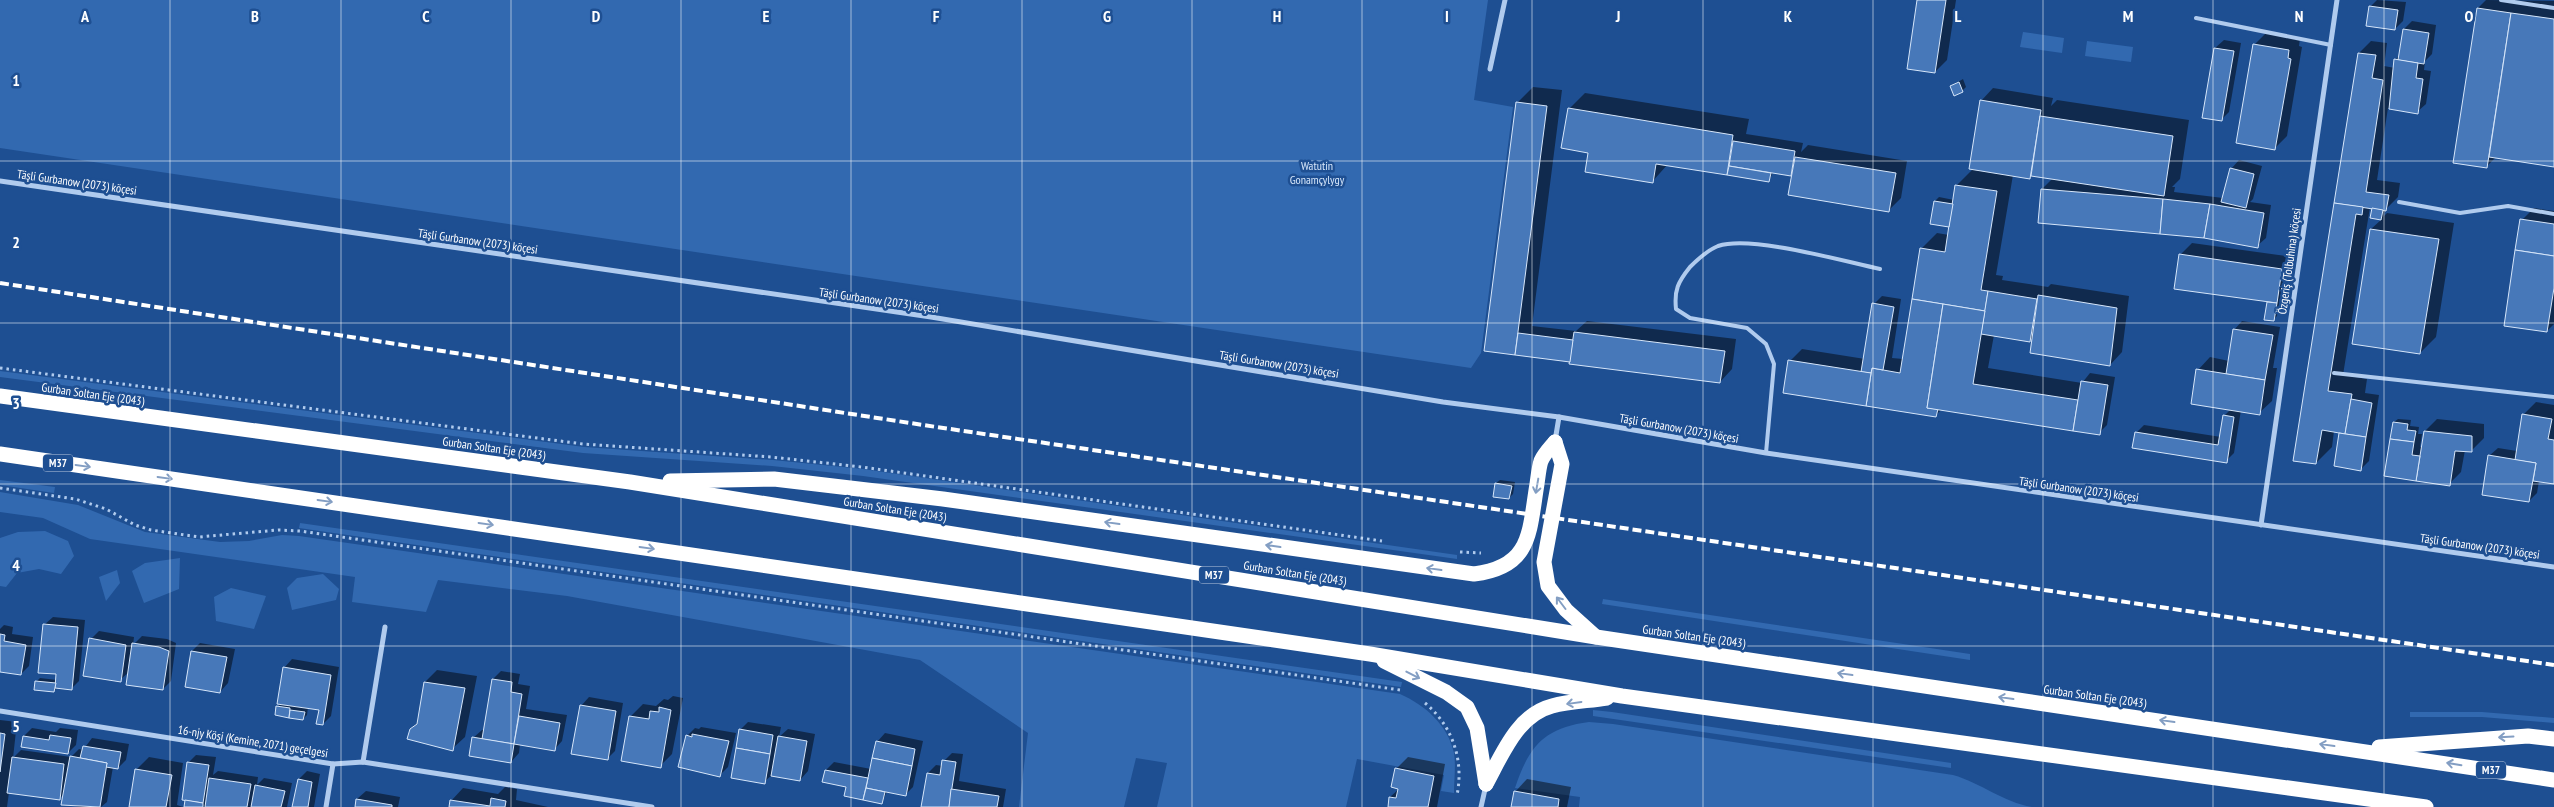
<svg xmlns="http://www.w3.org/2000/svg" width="2554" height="807" font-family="'PT Sans Narrow',sans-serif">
  <rect width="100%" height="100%" fill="#1e4f92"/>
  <g fill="#3269b0">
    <polygon points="0,0 1488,0 1474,100 1513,107 1481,353 1471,368 0,148"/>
    <polygon points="2023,32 2064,38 2062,53 2020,47"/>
    <polygon points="2087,41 2133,47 2131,62 2085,56"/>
    <polygon points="0,371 584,447 773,460 863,469 1457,555 1457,559 863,476 772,466 583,453 0,377"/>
    <polygon points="0,480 55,487 54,493 0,485"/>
    <path d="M0,492L78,505L145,532L220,542L249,541L282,535L299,536L1400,694C1425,705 1448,725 1454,753C1456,765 1454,780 1454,793L1441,791L1444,775L1357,759L1346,807H1157L1167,763L1136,758L1124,807H1019L1028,733L920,660L567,596L438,580L426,612L352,602L355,577L90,539L43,518L0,512Z"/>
    <polygon points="300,523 1402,682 1401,687 299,528"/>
    <polygon points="45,531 68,541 74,556 61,574 39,569 17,573 6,587 0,586 0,538 18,532"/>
    <polygon points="180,558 179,589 144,603 132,571 145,563"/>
    <polygon points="117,570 120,583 106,601 99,577"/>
    <polygon points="323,574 339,589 336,600 292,610 287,588 297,578"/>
    <polygon points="231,588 266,596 254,629 216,621 214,597"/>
    <polygon points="1603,599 1970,654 1970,660 1602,604"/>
    <polygon points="1593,710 1612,712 1951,763 1951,768 1593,716"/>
    <polygon points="2410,712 2482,712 2554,718 2554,723 2482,717 2410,717"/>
    <path d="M1589,722L1613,724L1953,775C1981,783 2003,802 2032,807H1579L1580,797L1515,788C1529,746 1544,728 1589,722Z"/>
  </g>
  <g fill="#0007">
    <polygon points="1918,0 1956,0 1947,60 1935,72"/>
    <polygon points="2377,0 2406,2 2403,21 2395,29 2371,6"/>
    <polygon points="2486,0 2554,1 2554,166 2496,157 2486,167 2478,8"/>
    <polygon points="2412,21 2436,25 2432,54 2425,61 2424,70 2431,71 2426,104 2417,112 2388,108 2377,180 2400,183 2398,197 2385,210 2384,216 2387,213 2454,223 2436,337 2420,353 2371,229 2382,219 2372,217 2373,207 2370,207 2343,375 2367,379 2365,393 2379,395 2369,461 2361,469 2342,432 2334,431 2332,447 2316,463 2359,53 2371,41 2387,43 2384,66 2395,68 2395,60 2400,55 2404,29"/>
    <polygon points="2267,32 2300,38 2299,46 2302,47 2287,136 2274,149 2254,45"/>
    <polygon points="2224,40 2241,43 2229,112 2221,120 2215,48"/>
    <polygon points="1963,79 1966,87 1962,91 1951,86"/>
    <polygon points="1533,87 1562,90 1532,326 1576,331 1587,321 1736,339 1732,369 1720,382 1485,350 1517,103"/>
    <polygon points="1993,88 2053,98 2051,106 2057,100 2189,120 2180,179 2172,187 2175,187 2174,192 2223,198 2231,169 2239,160 2262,166 2253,199 2250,202 2271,205 2266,238 2257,246 2042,189 2053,178 2013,175 1996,275 2003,276 2002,280 2048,287 2051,284 2129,296 2122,352 2110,365 2034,337 2029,341 1994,335 1988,368 2082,383 2090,373 2115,377 2107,425 2099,433 1942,409 1936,415 1785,392 1790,361 1802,349 1865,359 1874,304 1882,296 1901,299 1892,358 1903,359 1921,249 1937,233 1949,235 1951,223 1935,201 1939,197 1954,200 1957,185 1973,169 1981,101"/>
    <polygon points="1585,93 1749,119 1746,134 1803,143 1801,152 1808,145 1907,161 1901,198 1889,210 1793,172 1791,175 1773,172 1769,181 1668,164 1652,182 1590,152 1569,109"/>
    <polygon points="2534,208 2554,211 2554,324 2547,331 2522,220"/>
    <polygon points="2192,243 2293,257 2288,290 2280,298 2277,316 2273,320 2266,319 2268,301 2180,255"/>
    <polygon points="2242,321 2280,327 2273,368 2277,368 2272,401 2259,413 2241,410 2234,453 2226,461 2136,433 2144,425 2221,437 2224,416 2231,409 2198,370 2210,357 2229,361 2234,330"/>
    <polygon points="2536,402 2554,405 2554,483 2539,481 2537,493 2529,501 2489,456 2498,448 2517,451 2523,415"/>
    <polygon points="2398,419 2411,420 2410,426 2419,427 2418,434 2422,434 2420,447 2422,447 2425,431 2437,419 2484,424 2484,438 2472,450 2465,450 2461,472 2449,484 2386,475 2394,422"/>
    <polygon points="1500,480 1515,482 1513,494 1509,498 1496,483"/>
    <polygon points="53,617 85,620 79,681 71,689 58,687 54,691 36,682 40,678 57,680 58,673 44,625"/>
    <polygon points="4,625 13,627 12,634 33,637 29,666 21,674 0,671 0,629"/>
    <polygon points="99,631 134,637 133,645 142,636 167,639 176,643 171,681 163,689 130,671 120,680 91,639"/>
    <polygon points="200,643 235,649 228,683 220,692 186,686 192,651"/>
    <polygon points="292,659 339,667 331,716 323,724 320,709 308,707 307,715 303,719 276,714 278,707 281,703 284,668"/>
    <polygon points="437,670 477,676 465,737 452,749 411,730 418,722 425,682"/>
    <polygon points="501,671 520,674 518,684 530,686 526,709 567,715 562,741 554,750 520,744 519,753 511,762 473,738 482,730 485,730 493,679"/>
    <polygon points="673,696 683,698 672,754 660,766 622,760 631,716 643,704 656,706 664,699 668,700"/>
    <polygon points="589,697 623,703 615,751 607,759 581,706"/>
    <polygon points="0,720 17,722 13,758 21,750 71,757 79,749 83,750 92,738 129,744 126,760 118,768 113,767 107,802 101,807 81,807 63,804 65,793 59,799 9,792 7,807 0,807"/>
    <polygon points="748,722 781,727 779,737 788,729 815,734 808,771 800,780 772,775 764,782 740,730"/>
    <polygon points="701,727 736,733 728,767 720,775 687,736 695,728 699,729"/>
    <polygon points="32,728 56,732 60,728 78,730 76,745 68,753 24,736"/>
    <polygon points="885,733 923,741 913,787 905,795 887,791 882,803 846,795 848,786 826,770 834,762 871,769 877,742"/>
    <polygon points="952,753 963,754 959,781 1006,789 1003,807 922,807 928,773 936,765 943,766 944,761"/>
    <polygon points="196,755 216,757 213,775 218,771 258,777 257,785 264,778 292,783 287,807 186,807 188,763"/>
    <polygon points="149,757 183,763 177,805 183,807 130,807 136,770"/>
    <polygon points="1408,757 1445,764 1437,807 1389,807 1390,797 1400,788 1396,769"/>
    <polygon points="307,771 320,774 314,807 294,807 299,779"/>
    <polygon points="1527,779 1571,787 1567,807 1512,807 1515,792"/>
    <polygon points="505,787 517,789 516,800 548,807 450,807 451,801 463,788 498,794"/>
    <polygon points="366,791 400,797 398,807 356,807 357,799"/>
  </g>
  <g fill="#4778b9" stroke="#d6e6fa">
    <polygon points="1917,0 1946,0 1935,73 1907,69"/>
    <polygon points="2369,6 2398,10 2395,30 2366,26"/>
    <polygon points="2477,8 2511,13 2487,168 2453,163"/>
    <polygon points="2511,13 2554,19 2554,167 2489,157"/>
    <polygon points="2403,29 2429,33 2424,64 2398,60"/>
    <polygon points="2253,44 2289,50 2288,58 2291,59 2275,150 2236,143"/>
    <polygon points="2214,48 2234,51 2222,121 2202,118"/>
    <polygon points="2358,53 2376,55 2372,78 2383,80 2366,192 2389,195 2386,211 2334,203"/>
    <polygon points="2394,59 2418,63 2416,78 2423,79 2418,114 2389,109"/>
    <polygon points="1959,82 1963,92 1954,96 1950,86"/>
    <polygon points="1980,100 2041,110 2030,179 1969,169"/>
    <polygon points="1516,102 1547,106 1515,355 1484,351"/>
    <polygon points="1568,108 1733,135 1727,175 1656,164 1653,183 1585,172 1588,153 1561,148"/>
    <polygon points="2040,116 2173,136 2164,196 2031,176"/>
    <polygon points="1733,141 1795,151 1791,176 1729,166"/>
    <polygon points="1795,157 1896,173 1889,212 1788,195"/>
    <polygon points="1729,166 1771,173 1769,182 1727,175"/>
    <polygon points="2230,168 2254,174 2246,208 2221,202"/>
    <polygon points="1955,185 1997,191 1981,290 1988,291 1985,311 1912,299 1920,248 1945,252"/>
    <polygon points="2041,189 2163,199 2160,234 2038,223"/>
    <polygon points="2163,199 2210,204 2204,238 2160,234"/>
    <polygon points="1934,201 1953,204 1949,227 1930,224"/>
    <polygon points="2334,203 2363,207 2362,215 2356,214 2328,391 2352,394 2345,434 2322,430 2316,464 2293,461"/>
    <polygon points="2210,204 2264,213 2258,248 2204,238"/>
    <polygon points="2372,208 2383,210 2381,220 2370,218"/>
    <polygon points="2520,219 2554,224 2554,256 2515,250"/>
    <polygon points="2370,229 2439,239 2420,354 2352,344"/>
    <polygon points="2515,250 2554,256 2554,288 2547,332 2504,326"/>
    <polygon points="2179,254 2282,269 2277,303 2174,289"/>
    <polygon points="1988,291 2037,299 2030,342 1981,334"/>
    <polygon points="2038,295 2117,308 2110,366 2030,353"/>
    <polygon points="1912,299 1943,304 1927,408 1938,409 1936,417 1866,406 1872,368 1900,373"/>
    <polygon points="2267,302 2277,303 2274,321 2264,320"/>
    <polygon points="1872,303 1894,307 1883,370 1872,368 1871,373 1861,372"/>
    <polygon points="1943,304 1985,311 1973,384 2078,400 2073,431 1927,408"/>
    <polygon points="2233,329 2273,335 2265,380 2226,374"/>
    <polygon points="1574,332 1725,351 1720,383 1569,364"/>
    <polygon points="1518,333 1573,340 1570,362 1515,355"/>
    <polygon points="1788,360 1871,373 1866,406 1783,393"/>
    <polygon points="2196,369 2265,380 2260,415 2191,404"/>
    <polygon points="2081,381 2108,385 2100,435 2073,431"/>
    <polygon points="2351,399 2372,403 2366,437 2345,434"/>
    <polygon points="2522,414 2552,419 2548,439 2554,440 2554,484 2533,481 2536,463 2515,460"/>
    <polygon points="2223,415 2234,417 2227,463 2132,448 2135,432 2218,445"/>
    <polygon points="2393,422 2408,424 2407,430 2416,431 2414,442 2390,439"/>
    <polygon points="2424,431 2472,436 2472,452 2455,451 2450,486 2416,481"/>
    <polygon points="2339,433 2366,437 2361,471 2334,466"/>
    <polygon points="2390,439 2414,442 2412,455 2420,456 2416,481 2384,476"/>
    <polygon points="2488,455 2536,463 2529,502 2482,495"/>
    <polygon points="1495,483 1512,486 1509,499 1493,497"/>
    <polygon points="43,624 78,627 72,690 55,688 56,674 38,673"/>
    <polygon points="0,634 5,635 4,641 26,645 21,675 0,672"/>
    <polygon points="89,638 126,645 121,682 83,676"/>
    <polygon points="132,643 159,647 169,651 163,690 126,685"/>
    <polygon points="191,651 227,657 220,693 185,687"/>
    <polygon points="283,667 331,675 323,725 316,724 319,710 277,704"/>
    <polygon points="492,679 512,682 511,692 522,694 514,744 482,739"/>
    <polygon points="35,681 56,683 54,692 34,690"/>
    <polygon points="424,682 465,688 453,751 407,739 410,729 417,724"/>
    <polygon points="580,705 616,711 608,760 571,754"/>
    <polygon points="276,706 290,708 289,718 275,715"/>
    <polygon points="659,707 671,710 661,768 621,761 629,716 649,719 650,711 659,712"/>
    <polygon points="290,710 305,712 303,720 289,718"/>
    <polygon points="519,716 560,723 555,751 514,744"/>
    <polygon points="739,729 773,735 770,754 736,748"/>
    <polygon points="0,733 5,734 0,772"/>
    <polygon points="692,734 729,741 720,777 678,767 686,735 692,737"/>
    <polygon points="50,735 71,738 68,754 21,747 23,736 49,740"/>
    <polygon points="778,736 807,741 800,781 771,776"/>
    <polygon points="472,737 514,744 511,763 469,756"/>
    <polygon points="876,741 915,749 912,766 872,758"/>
    <polygon points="83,746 121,752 118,769 106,767 107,763 80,758"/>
    <polygon points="736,748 770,754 765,784 731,778"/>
    <polygon points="70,756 107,763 100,807 61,805"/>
    <polygon points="12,757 64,764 60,800 7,793"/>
    <polygon points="872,758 912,766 906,796 866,788"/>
    <polygon points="942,760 956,762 949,807 921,807 927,773 940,775"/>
    <polygon points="187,762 209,765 203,803 182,800"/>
    <polygon points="1395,768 1434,776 1428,807 1388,807 1389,797 1396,798 1398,789 1391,787"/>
    <polygon points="135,769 172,775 166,807 129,807"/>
    <polygon points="825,770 868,778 863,800 844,796 846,787 822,782"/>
    <polygon points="209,778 251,784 247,807 205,807"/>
    <polygon points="298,779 312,782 308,807 292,807"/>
    <polygon points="255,785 285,791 281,807 251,807"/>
    <polygon points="866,788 885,792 882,804 863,800"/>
    <polygon points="951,789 999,796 997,807 949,807"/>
    <polygon points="1514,791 1559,799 1558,807 1511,807"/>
    <polygon points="491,798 506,801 505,807 449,807 450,800 490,806"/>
    <polygon points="356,799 392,805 392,807 355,807"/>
    <polygon points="185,800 203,803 203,807 184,807"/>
  </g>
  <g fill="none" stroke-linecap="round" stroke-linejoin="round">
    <g stroke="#b0cbee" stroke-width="3" stroke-dasharray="2.5 4" stroke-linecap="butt">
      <polyline points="0,368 583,444 771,457 862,467 1382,541"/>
      <polyline points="0,488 75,499 106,509 135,525 151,530 199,537 278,530 300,531 1400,690"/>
      <polyline points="1460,552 1481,553"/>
      <path d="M1425,703C1453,726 1464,761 1457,795"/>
    </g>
    <g stroke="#b0cbee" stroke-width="4">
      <polyline points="2501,0 2554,8"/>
      <polyline points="2196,18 2331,45"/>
      <polyline points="2399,202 2460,213 2508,206 2554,214"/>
      <polyline points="2334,373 2554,397"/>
      <path d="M1766,453L1774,364L1766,344L1747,328L1690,318L1676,309C1674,290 1678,282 1690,267C1697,260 1708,250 1718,246C1752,235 1842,261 1880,269"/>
    </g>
    <g stroke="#b0cbee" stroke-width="5">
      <polyline points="1490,69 1505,0"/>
      <polyline points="0,181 931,317 1443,402 1559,417 1766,453 2554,567"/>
      <polyline points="1555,441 1559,417"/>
      <polyline points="2261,525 2337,0"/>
      <polyline points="0,711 333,764 363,762 652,807"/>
      <polyline points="363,762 385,627"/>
      <polyline points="326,807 333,764"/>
      <polyline points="1481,807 1486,785"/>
    </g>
    <g stroke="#fff" stroke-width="15">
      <polyline points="0,396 630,482 1596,637 2554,780"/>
      <polyline points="1555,442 1562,464 1544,562 1548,586 1566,610 1596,637"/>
      <polyline points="0,454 1370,654 1622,696 2426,807"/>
      <path d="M670,481L774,479L943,499L1474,574C1532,567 1529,532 1537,484C1538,477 1539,467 1541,461C1544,454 1550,448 1555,442"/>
      <polyline points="1384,661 1446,692 1467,707 1477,728 1486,784"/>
      <polyline points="2379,747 2528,736 2554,739"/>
      <path d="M1486,784C1502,755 1517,715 1552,706C1570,701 1589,701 1607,698"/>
    </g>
    <polyline stroke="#fff" stroke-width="4" stroke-dasharray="9 4" stroke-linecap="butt" points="0,283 923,425 2554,665"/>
  </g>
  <defs><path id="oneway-shaft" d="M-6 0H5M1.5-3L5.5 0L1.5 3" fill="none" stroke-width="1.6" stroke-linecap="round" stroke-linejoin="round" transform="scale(1.25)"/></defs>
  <g stroke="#839ec3">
    <use href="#oneway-shaft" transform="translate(83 466) rotate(8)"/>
    <use href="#oneway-shaft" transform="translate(165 478) rotate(8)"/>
    <use href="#oneway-shaft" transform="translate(1537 486) rotate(100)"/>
    <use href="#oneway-shaft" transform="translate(325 501) rotate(8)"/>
    <use href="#oneway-shaft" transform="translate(1112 523) rotate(-172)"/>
    <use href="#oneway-shaft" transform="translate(486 524) rotate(8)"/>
    <use href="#oneway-shaft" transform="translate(1273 546) rotate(-172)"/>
    <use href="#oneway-shaft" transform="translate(647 548) rotate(8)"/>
    <use href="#oneway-shaft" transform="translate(1434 569) rotate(-172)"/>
    <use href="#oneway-shaft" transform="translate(1561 603) rotate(-127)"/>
    <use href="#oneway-shaft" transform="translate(1845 674) rotate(-172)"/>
    <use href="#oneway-shaft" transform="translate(1413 675) rotate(27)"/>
    <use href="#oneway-shaft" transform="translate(2006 698) rotate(-172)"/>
    <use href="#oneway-shaft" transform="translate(1574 703) rotate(172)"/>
    <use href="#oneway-shaft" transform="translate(2167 721) rotate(-172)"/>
    <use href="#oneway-shaft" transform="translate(2506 737) rotate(177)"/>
    <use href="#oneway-shaft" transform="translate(2327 745) rotate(-172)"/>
    <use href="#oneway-shaft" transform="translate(2454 764) rotate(-171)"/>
  </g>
  <path fill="none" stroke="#fff" stroke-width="1" stroke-opacity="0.55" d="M170,0V807M341,0V807M511,0V807M681,0V807M851,0V807M1022,0V807M1192,0V807M1362,0V807M1532,0V807M1703,0V807M1873,0V807M2043,0V807M2213,0V807M2384,0V807M0,161H2554M0,323H2554M0,484H2554M0,646H2554"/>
  <g text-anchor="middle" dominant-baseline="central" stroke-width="5" stroke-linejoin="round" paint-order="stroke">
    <g fill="#1e4f92" stroke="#bccade" stroke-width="1">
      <rect x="43" y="454.5" width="30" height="17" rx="4"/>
      <rect x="1199" y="566.5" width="30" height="17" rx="4"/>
      <rect x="2476" y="761.5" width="30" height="17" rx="4"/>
    </g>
    <g font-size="11" font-weight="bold" fill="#fff">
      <text x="58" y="463">M37</text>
      <text x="1214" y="575">M37</text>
      <text x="2491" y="770">M37</text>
    </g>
    <g font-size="12" fill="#d6e6fa" stroke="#1e4f92">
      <text x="1317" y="165">Watutin<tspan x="1317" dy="14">Gonamçylygy</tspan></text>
    </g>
    <g font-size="12" fill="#fff" stroke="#1e4f92">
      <text transform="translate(77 182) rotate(8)">Täşli Gurbanow (2073) köçesi</text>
      <text transform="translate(478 241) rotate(8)">Täşli Gurbanow (2073) köçesi</text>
      <text transform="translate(2289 261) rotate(-82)">Özgeriş (Tolbuhina) köçesi</text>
      <text transform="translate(879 300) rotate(8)">Täşli Gurbanow (2073) köçesi</text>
      <text transform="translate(1279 364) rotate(9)">Täşli Gurbanow (2073) köçesi</text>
      <text transform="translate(93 394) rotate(8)">Gurban Soltan Eje (2043)</text>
      <text transform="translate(1679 428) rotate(10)">Täşli Gurbanow (2073) köçesi</text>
      <text transform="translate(494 448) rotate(8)">Gurban Soltan Eje (2043)</text>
      <text transform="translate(2079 489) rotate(8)">Täşli Gurbanow (2073) köçesi</text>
      <text transform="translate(895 509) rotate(9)">Gurban Soltan Eje (2043)</text>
      <text transform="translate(2480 546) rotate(8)">Täşli Gurbanow (2073) köçesi</text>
      <text transform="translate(1295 573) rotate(9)">Gurban Soltan Eje (2043)</text>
      <text transform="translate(1694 636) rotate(8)">Gurban Soltan Eje (2043)</text>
      <text transform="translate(2095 696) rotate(8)">Gurban Soltan Eje (2043)</text>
      <text transform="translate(253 741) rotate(9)">16-njy Köşi (Kemine, 2071) geçelgesi</text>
    </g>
  </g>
  <g font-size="16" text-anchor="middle" font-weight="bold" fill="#fff" stroke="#1e4f92" stroke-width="5" stroke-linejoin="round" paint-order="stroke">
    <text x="85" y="22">A</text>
    <text x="255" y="22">B</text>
    <text x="426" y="22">C</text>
    <text x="596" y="22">D</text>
    <text x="766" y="22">E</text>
    <text x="936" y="22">F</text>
    <text x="1107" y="22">G</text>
    <text x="1277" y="22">H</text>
    <text x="1447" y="22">I</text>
    <text x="1618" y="22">J</text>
    <text x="1788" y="22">K</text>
    <text x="1958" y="22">L</text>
    <text x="2128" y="22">M</text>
    <text x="2299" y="22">N</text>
    <text x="2469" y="22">O</text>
    <text x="16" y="86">1</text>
    <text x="16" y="248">2</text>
    <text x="16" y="409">3</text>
    <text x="16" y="571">4</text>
    <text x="16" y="732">5</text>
  </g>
</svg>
